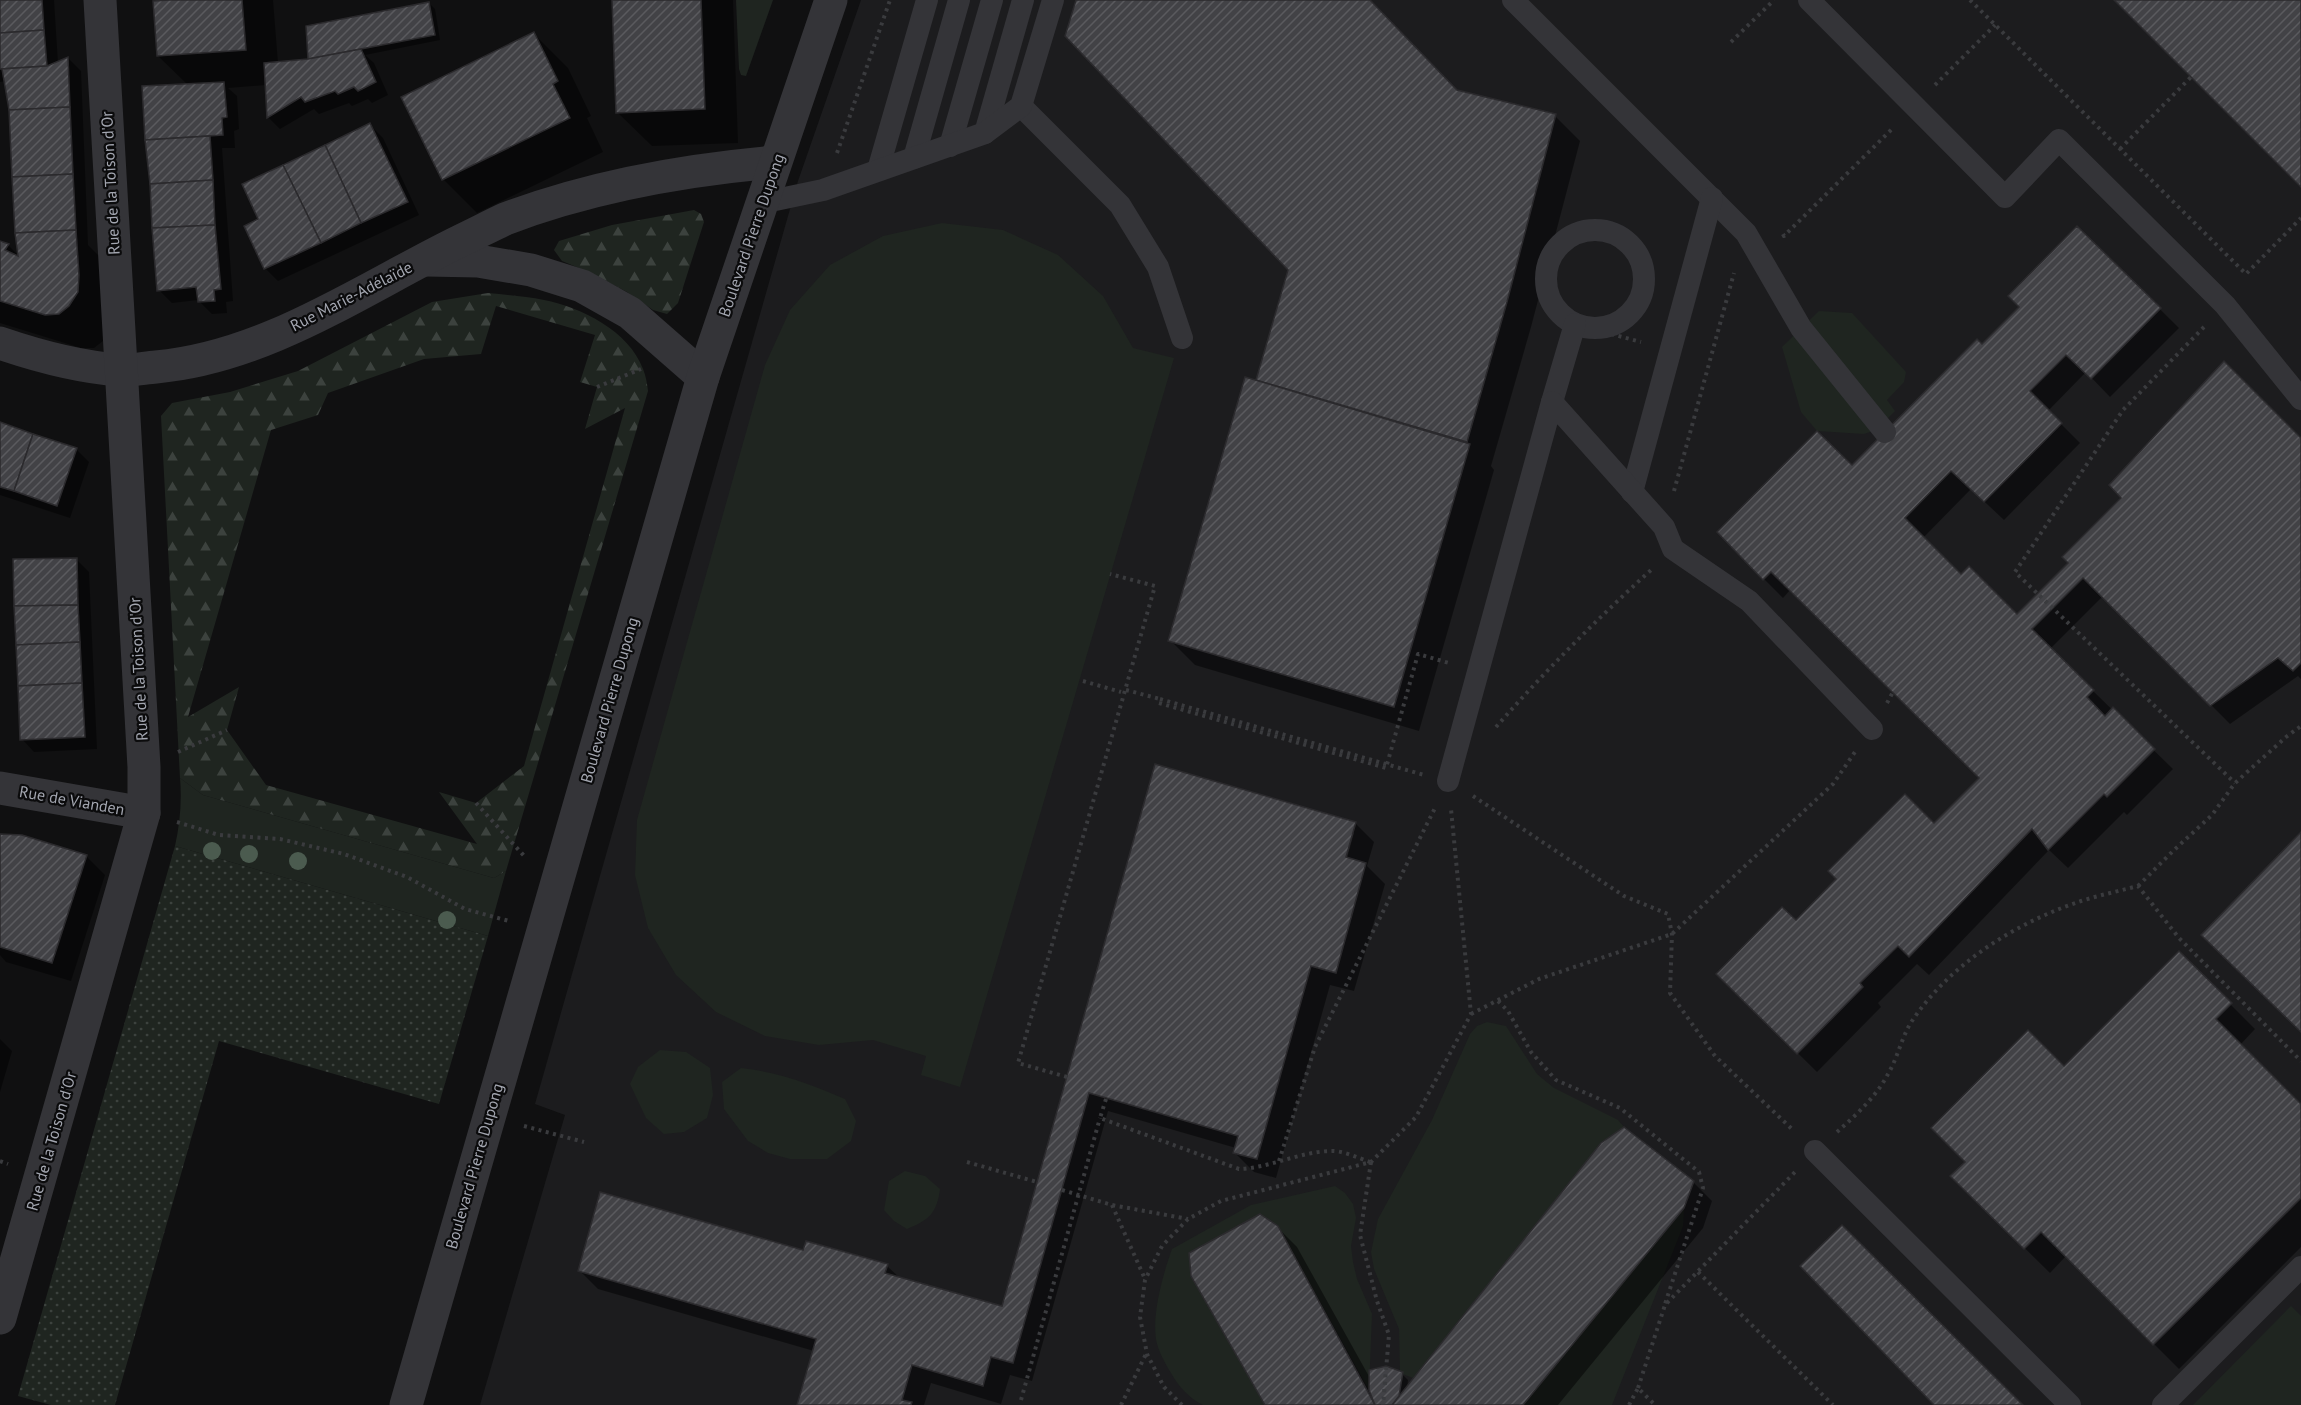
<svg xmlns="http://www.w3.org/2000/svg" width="2301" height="1405" font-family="'PT Sans',sans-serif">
  <defs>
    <pattern id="forest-firs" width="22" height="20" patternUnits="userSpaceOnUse" patternTransform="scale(1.5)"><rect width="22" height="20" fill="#1f2520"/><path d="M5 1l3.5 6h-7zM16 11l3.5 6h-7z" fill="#3c423e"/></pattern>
    <pattern id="park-dots" width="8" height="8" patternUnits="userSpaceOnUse" patternTransform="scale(1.5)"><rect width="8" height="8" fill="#1f2520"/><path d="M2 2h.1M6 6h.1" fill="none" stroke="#3c423e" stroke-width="1.8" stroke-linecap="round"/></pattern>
    <pattern id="building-hatch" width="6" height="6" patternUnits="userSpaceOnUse" patternTransform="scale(1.5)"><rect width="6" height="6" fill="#424246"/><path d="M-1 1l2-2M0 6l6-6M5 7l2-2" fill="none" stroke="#5a5a5e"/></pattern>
  </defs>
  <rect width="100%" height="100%" fill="#101011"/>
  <polygon fill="#1c1c1e" points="861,0 2301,0 2301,1405 480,1405 565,1115 535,1104 798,181"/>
  <g fill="#1f2520">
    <polygon points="736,0 773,0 746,76 741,75 739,69"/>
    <polygon points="942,223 1003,230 1058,255 1103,296 1133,348 1174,358 960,1087 921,1075 926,1056 873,1040 819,1045 765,1036 716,1012 676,975 648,928 635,875 637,820 765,365 790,310 830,265 883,236"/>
    <polygon points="1819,311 1852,313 1906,372 1904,382 1887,400 1895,411 1876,430 1864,434 1817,431 1801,412 1782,347"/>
    <path d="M180,778L203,795L494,878L506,871L488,936L175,846C180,823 182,801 180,778Z"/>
    <polygon points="1487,1022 1506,1026 1537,1074 1554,1088 1618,1120 1624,1127 1601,1143 1413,1378 1400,1373 1399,1329 1374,1269 1371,1252 1378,1219 1432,1120 1470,1034 1477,1026"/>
    <polygon points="660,1050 686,1052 710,1068 713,1095 707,1118 684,1132 664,1134 646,1118 630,1084 638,1067"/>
    <path d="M741,1068C778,1072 811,1084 845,1099L856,1121L851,1141L827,1159H790L768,1153L748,1141L724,1109L722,1082Z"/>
    <path d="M905,1171L925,1176L940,1189C937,1213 929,1220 907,1229L894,1221L884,1210L889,1181Z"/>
    <path d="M1335,1186L1345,1193L1353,1204L1356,1218L1351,1246L1353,1262L1357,1279L1372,1314L1369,1390L1278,1226L1260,1214L1189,1253L1191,1276L1265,1405H1203C1189,1398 1178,1386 1171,1373C1165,1363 1158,1351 1156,1339C1152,1313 1163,1274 1172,1249L1251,1205Z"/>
    <polygon points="1684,1208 1683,1226 1612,1405 1523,1405"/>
    <polygon points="2291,1306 2301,1316 2301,1405 2193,1405"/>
  </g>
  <g fill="url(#forest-firs)" fill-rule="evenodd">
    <polygon points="694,210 701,214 704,222 678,303 667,314 653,310 627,292 591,273 562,261 554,250 559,241 612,225"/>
    <path d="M488,293C506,295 525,296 544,300C581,307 629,331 643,369C646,376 647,384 648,391L506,871L494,878L203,795L180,778L161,416L172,403L230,392L298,371L432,302ZM496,306L595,335L580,382L597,387L585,429L625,408L524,766L476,803L439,792L477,844L266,785L227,730L239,687L188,717L271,430L318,415L328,393L424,359L481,354Z"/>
  </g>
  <polygon fill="url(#park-dots)" points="175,846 488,936 439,1104 219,1041 115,1405 51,1405 18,1396"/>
  <g fill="#0007" fill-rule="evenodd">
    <polygon points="0,0 54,0 58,63 68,58 81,71 88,245 109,266 112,327 103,341 94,348 81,348 0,323 0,242 8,245 20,257 11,110 6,81 0,82"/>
    <polygon points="154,0 273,0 278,63 309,61 307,27 429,3 435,9 440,40 365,55 374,63 388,95 372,103 368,99 352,106 349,103 319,114 314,109 280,129 268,117 266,85 228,88 237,96 239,129 234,131 235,148 222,148 233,301 226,302 227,313 212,314 198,300 172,303 159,290 144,88 188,85 158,56"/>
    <polygon points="613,0 733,0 738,143 652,146 617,112"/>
    <polygon points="1077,0 1368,0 1457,92 1555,116 1580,141 1531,327 1491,466 1494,470 1419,731 1195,665 1170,640 1257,382 1289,269"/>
    <polygon points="534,34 568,68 591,116 587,118 603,152 477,213 443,179"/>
    <polygon points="370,125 383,138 419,215 278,281 266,269 246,227 260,220"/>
    <polygon points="2078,228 2179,328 2110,397 2086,372 2048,411 2080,443 2004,520 1971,489 1923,538 1961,576 2017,616 2301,440 2301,679 2298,676 2230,724 2103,596 2050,649 2173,769 2127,815 2124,812 2068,868 2049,850 1929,975 1917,964 1878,1003 1881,1007 1817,1072 1718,974 1796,922 1934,825 1981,778 1791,589 1783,598 1764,579 1852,468 2021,307"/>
    <polygon points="0,424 76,449 89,462 70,518 0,495"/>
    <polygon points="76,559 89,572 97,749 34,752 22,739"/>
    <path d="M1156,766L1355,823L1374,842L1367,866L1385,884L1354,991L1330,985L1276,1178L1254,1172L1235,1153L1236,1148L1108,1111L1032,1381L1010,1375L1001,1404L931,1383L924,1405H799L814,1351L598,1289L579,1270L804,1252L887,1266L901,1279L1003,1308ZM1351,833H1354L1345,865L1342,864Z"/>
    <polygon points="0,835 86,856 105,875 71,981 6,962 0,955"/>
    <polygon points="2179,953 2255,1029 2240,1045 2301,1107 2301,1247 2179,1369 2066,1256 2050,1273 1952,1176"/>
    <polygon points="0,1039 12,1051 0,1092"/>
    <polygon points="1693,1182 1712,1201 1703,1228 1558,1405 1266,1405 1277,1227 1297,1247 1371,1380 1402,1374 1408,1380 1407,1389"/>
  </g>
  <g fill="url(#building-hatch)" stroke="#2b2a2d" stroke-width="1.5">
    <polygon points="0,0 42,0 44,30 0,33"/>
    <polygon points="169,0 242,0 246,50 157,56 153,1"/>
    <polygon points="612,0 701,0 705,109 616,113"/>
    <polygon points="1076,0 1370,0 1457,90 1556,114 1507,302 1467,442 1256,380 1288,270 1065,36"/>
    <polygon points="2114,0 2301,0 2301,187"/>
    <polygon points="429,2 435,35 308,59 306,26"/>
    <polygon points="44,30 47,66 0,69 0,33"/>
    <polygon points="534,32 558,81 553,84 570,118 442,180 401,97"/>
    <polygon points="361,49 376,82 358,91 354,87 338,94 335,91 305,102 301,97 267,118 264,63 308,59"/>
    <polygon points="68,57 70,107 9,110 2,69 47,66"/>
    <polygon points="224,82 227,117 222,118 223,135 145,140 142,86"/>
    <polygon points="70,107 73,174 12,177 9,110"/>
    <polygon points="370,123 408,202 361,223 325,145"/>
    <polygon points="210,136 213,180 150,184 145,140"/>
    <polygon points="325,145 361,223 321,243 283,165"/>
    <polygon points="283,165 321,243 264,269 244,226 258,219 242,184"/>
    <polygon points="73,174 76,230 15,233 12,177"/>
    <polygon points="213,180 215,225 152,228 150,184"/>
    <polygon points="215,225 221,289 214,290 215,301 198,302 196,287 157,291 152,228"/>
    <polygon points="2077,226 2161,308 2091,379 2066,355 2030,391 2062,423 1984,502 1951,471 1905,518 1961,574 1969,566 2017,614 2068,563 2062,557 2121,498 2109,485 2224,361 2301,438 2301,663 2293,671 2278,658 2210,706 2083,578 2032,629 2094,690 2087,697 2105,716 2113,707 2155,749 2107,797 2104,794 2048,850 2032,829 1909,957 1898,946 1860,983 1863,987 1797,1054 1716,974 1782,907 1796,920 1836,879 1828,871 1905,794 1934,823 1979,778 1771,572 1763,580 1717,532 1817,431 1852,465 1977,339 1982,344 2019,307 2008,296"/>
    <polygon points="76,230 79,275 78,292 69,306 59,314 45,315 0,301 0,241 9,244 5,250 18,256 15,233"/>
    <polygon points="1245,377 1470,444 1394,707 1168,641"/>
    <polygon points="0,422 33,434 14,491 0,487"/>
    <polygon points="33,434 77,448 57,506 14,491"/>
    <polygon points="77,558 78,605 14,606 13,559"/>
    <polygon points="78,605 80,642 16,645 14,606"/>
    <polygon points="80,642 82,683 18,686 16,645"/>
    <polygon points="82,683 85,737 20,740 18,686"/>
    <polygon points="1155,764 1356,822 1346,857 1366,863 1336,973 1311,966 1257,1159 1233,1153 1238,1136 1089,1093 1013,1363 991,1357 983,1386 912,1365 902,1400 912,1402 911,1405 797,1405 816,1339 578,1271 600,1192 803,1250 806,1241 888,1264 885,1273 1002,1306"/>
    <polygon points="2301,832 2301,1032 2201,935"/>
    <polygon points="0,834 22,835 87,855 52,963 0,947"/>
    <polygon points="2179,951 2232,1003 2216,1019 2301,1104 2301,1198 2153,1345 2041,1232 2024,1249 1950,1176 1965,1162 1931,1128 2028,1030 2064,1066"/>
    <polygon points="1624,1127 1694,1181 1684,1208 1523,1405 1392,1405 1601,1143"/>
    <polygon points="1260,1214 1278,1226 1375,1405 1265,1405 1191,1276 1189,1253"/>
    <polygon points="1842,1225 2023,1405 1934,1405 1800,1266"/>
    <polygon points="1386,1366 1403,1372 1399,1396 1392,1405 1375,1405 1369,1390 1369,1370"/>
  </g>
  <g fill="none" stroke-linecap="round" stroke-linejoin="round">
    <g stroke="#3a3b3e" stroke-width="4" stroke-dasharray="3 4.5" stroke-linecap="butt">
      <polyline points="1970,0 2246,274 2301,218"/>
      <polyline points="1731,42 1774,0"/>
      <polyline points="1935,85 1995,25"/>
      <polyline points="2120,149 2191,77"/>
      <polyline points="837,153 890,0"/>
      <polyline points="1783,234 1784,236 1894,127"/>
      <polyline points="2204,327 2123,410 2015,572 2235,783"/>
      <polyline points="1604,332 1641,342"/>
      <polyline points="597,387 641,369"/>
      <polyline points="1674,491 1734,273"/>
      <polyline points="1083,681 1121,692"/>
      <polyline points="1126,690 1160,699"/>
      <polyline points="1159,703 1386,768 1418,654 1449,663"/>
      <polyline points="1887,703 1893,692"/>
      <path d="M1496,727C1545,671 1596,620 1651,570"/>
      <polyline points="178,752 227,730"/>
      <polyline points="1473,796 1624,896 1668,914 1672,934 1670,993 1715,1056 1793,1130"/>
      <polyline points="476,803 526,858"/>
      <polyline points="177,822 219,835 280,839 344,854 407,877 465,909 509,921"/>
      <polyline points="2138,886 2173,851 2212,815 2235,783 2286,737 2301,726"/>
      <polyline points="1498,1001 1508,1011 1531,1052 1556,1080 1620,1108 1699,1172 1703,1188 1665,1304"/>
      <polyline points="1471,1014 1539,979 1672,934 1833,784 1855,752"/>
      <polyline points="1067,1077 1018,1063 1155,586 1110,574"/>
      <path d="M1106,1099L1100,1118L1239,1169C1269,1168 1299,1152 1330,1151C1342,1150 1358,1158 1370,1162"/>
      <polyline points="524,1126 584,1142"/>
      <path d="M1837,1132C1856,1115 1876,1097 1888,1074C1897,1059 1901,1040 1910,1024C1948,965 2015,923 2081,901C2100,895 2119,891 2138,886L2179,938L2301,1061"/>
      <polyline points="0,1161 8,1164"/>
      <polyline points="1279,1161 1315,1047 1436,806"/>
      <polyline points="967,1162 1037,1182"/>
      <polyline points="1371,1162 1360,1235 1377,1301 1389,1335 1383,1405"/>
      <polyline points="1062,1190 1112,1205 1188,1219"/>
      <polyline points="1112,1205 1145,1279"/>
      <polyline points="1698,1272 1833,1405"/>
      <polyline points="1638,1388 1665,1305 1795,1172"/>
      <polyline points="1021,1400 1100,1118"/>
      <polyline points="1121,1405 1146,1354"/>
      <polyline points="1182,1405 1164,1387 1147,1354 1140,1317 1145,1280 1162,1246 1188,1219 1221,1201 1371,1162 1416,1117 1471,1014 1451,809"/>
      <polyline points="1629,1405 1638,1388 1655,1405"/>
    </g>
    <g stroke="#343438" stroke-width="22">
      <polyline points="1513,0 1746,233 1801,328 1885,432"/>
      <polyline points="1809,0 2005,197 2059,140 2225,305 2301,399"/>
      <polyline points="1021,106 1120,205 1158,267 1182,338"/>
      <polyline points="985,133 1023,0"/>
      <polyline points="950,146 992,0"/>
      <polyline points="914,158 959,0"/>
      <polyline points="878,170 927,0"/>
      <polyline points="761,203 823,190 985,133 1021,106 1053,0"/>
      <circle cx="1595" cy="279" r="49"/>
      <polyline points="1552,402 1575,324"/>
      <polyline points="1632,492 1712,198"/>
      <polyline points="1448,781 1552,402 1664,527 1673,549 1749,601 1872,729"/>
      <polyline points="1815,1151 2070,1405"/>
      <polyline points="2163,1405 2301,1267"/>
    </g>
    <g stroke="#343438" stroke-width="33">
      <polyline points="427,260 478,261 531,270 582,286 630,313 703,377"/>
      <path d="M0,343C38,356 80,367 120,370C131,371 144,368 156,367C267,357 362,289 460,241C475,234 490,226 505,219C592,186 683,170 775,162"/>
      <polyline points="0,788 144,813"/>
      <polyline points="0,1318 144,813 144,767 100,0"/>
    </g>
    <polyline stroke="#343438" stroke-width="33" points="406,1405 703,377 831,0"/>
    <polyline stroke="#3a3b3e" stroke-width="4" stroke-dasharray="3 4.5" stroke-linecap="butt" points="1160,699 1424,775"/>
  </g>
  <g fill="#4b5b4f">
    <circle cx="212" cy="851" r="9"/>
    <circle cx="249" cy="854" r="9"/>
    <circle cx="298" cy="861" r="9"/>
    <circle cx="447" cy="920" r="9"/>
  </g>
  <g text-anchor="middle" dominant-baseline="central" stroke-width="4.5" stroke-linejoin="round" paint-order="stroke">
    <g font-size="16" fill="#a3a6b0" stroke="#0b0b0c">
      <text transform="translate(110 183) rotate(-93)">Rue de la Toison d'Or</text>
      <text transform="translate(751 235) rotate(-71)">Boulevard Pierre Dupong</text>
      <text transform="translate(351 296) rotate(-27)">Rue Marie-Adélaïde</text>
      <text transform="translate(138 669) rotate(-93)">Rue de la Toison d'Or</text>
      <text transform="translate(609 700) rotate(-74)">Boulevard Pierre Dupong</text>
      <text transform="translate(72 800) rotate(10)">Rue de Vianden</text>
      <text transform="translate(51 1141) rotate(-74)">Rue de la Toison d'Or</text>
      <text transform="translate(474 1166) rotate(-74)">Boulevard Pierre Dupong</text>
    </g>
  </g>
</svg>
